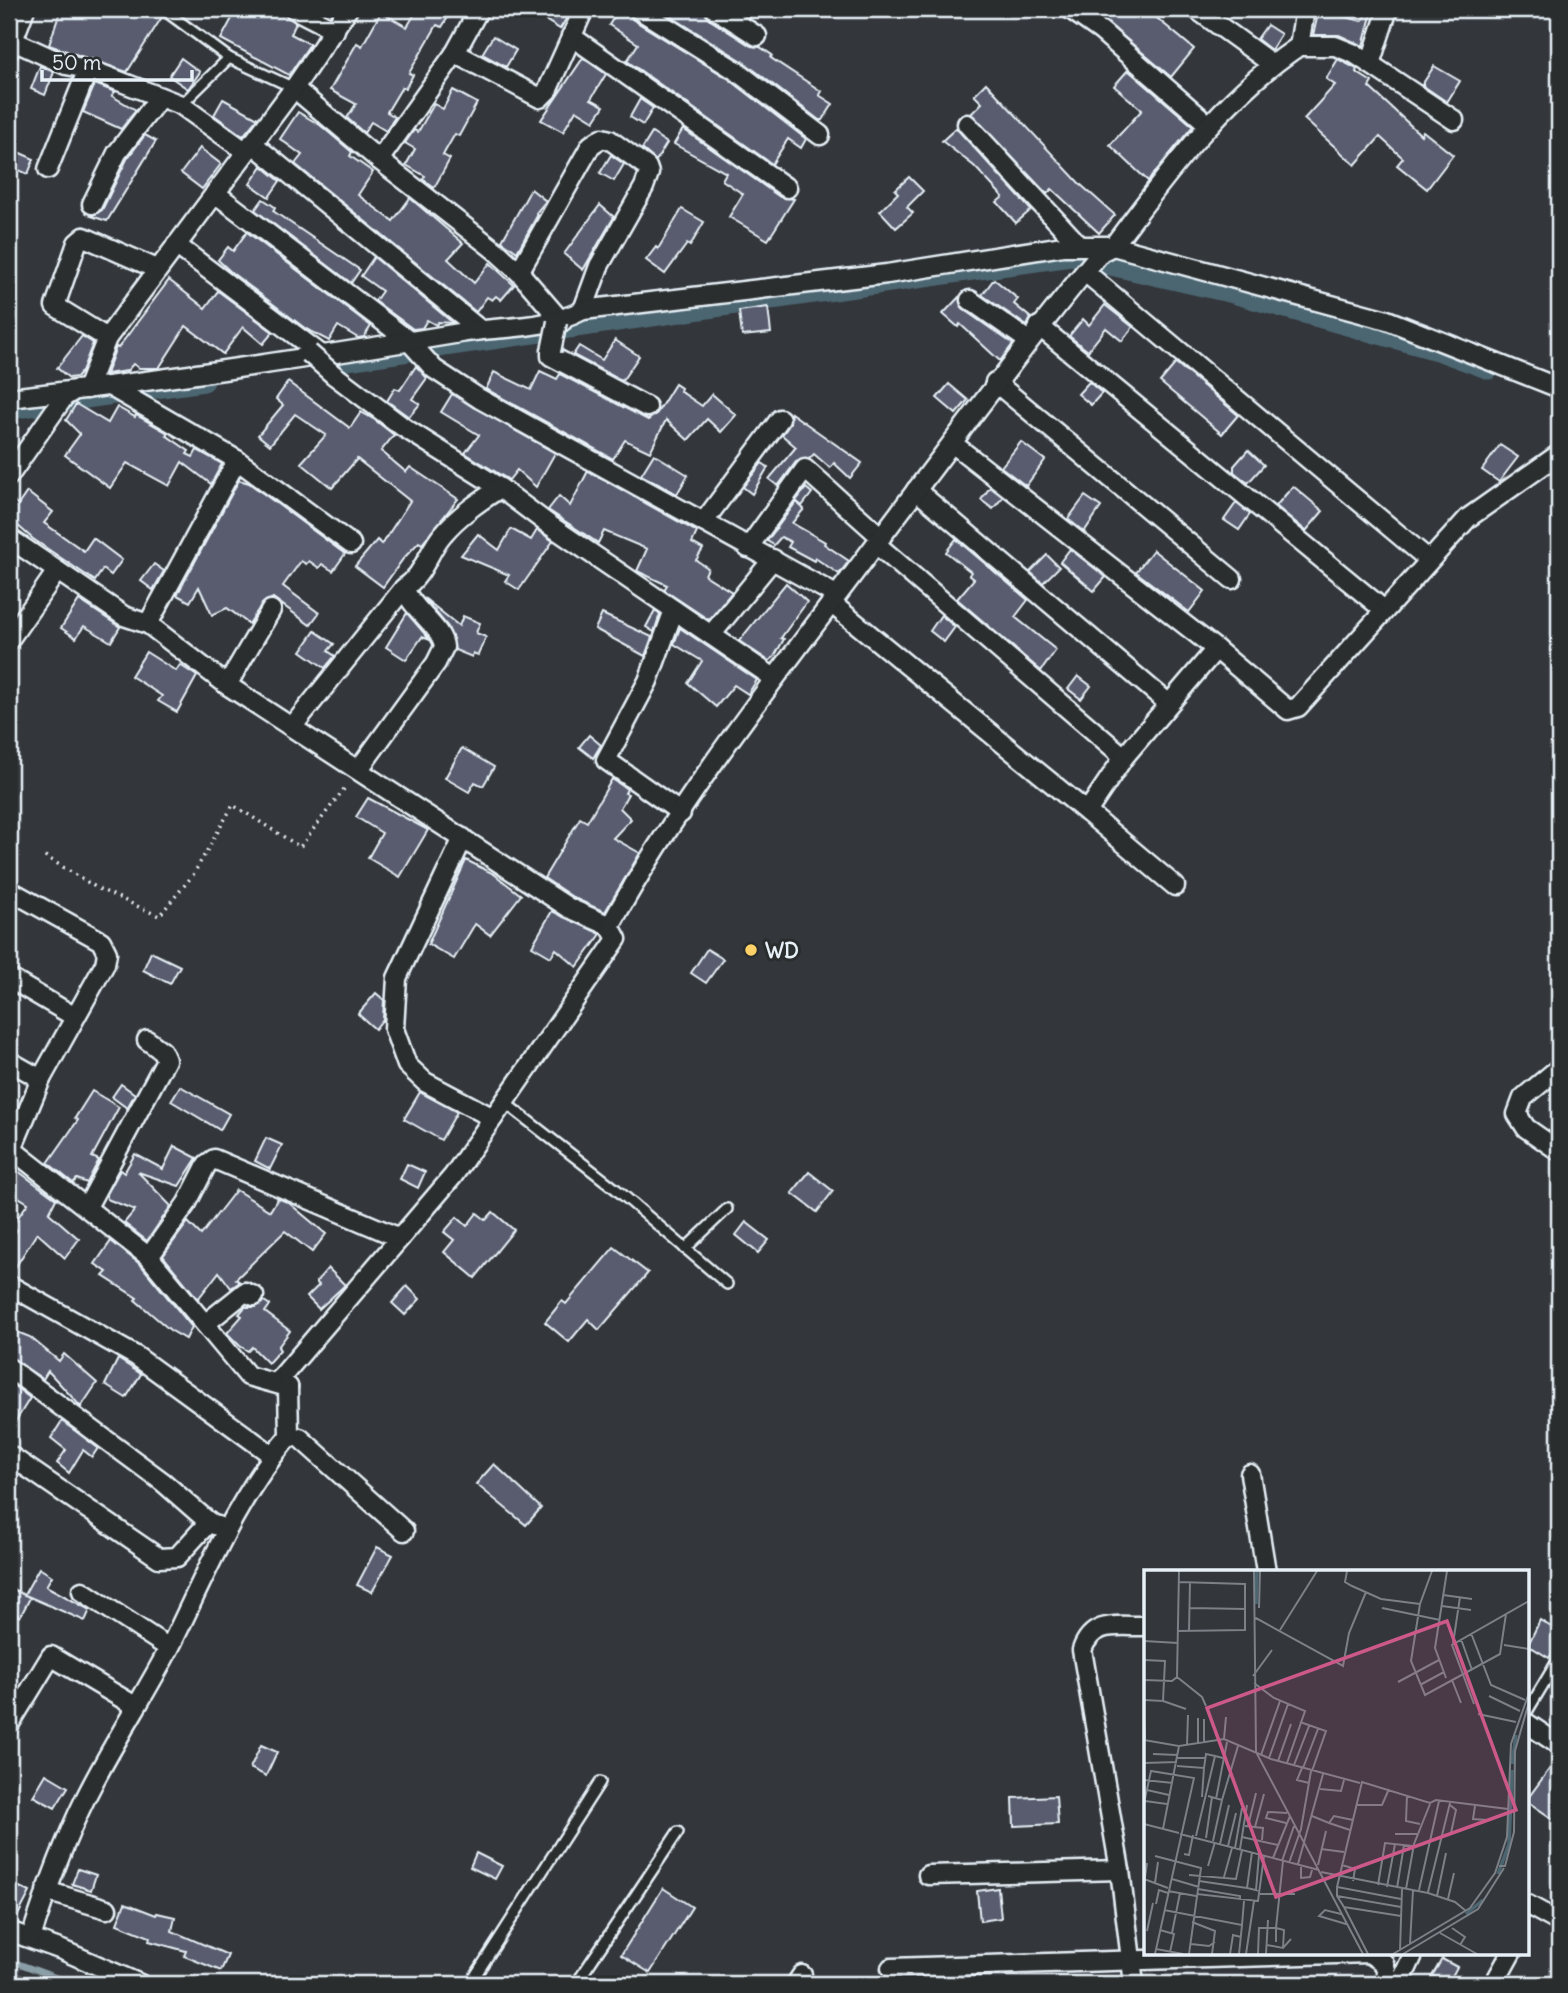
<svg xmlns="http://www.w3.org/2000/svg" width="1568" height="1993" font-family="Delius,sans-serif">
  <rect width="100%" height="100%" fill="#33363b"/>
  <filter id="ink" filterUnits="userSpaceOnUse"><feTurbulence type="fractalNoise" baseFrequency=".0143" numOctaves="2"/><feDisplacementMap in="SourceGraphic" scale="14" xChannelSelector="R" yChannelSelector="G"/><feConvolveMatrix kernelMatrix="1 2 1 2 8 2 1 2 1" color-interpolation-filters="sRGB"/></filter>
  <g filter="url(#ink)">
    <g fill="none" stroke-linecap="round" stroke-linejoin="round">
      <polyline stroke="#8a9ea7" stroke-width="6" points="9,1960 74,1984"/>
      <g stroke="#4c6671" stroke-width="21">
        <polyline points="333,362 1071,256 1229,292 1440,351 1489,369"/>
        <polyline points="9,409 204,381"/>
      </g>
    </g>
    <g fill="#595c6e" stroke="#e8f1f8" stroke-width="2">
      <polygon points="61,9 104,9 126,16 131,9 163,9 162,17 127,72 49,45"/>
      <polygon points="237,9 277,9 296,23 291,34 310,44 289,75 221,39"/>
      <polygon points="410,9 453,9 442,27 437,25 409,73 413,75 405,89 402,87 387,112 395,117 386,131 371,122 364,133 347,118 356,104 330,90 357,43 362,46 381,12 407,27 416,12"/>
      <polygon points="527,9 572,9 560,29"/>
      <polygon points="619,9 627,9 632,19 729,79 806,139 801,148 788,139 772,164 627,61 638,44 609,25"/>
      <polygon points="659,9 704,9 709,19 751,46 760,47 772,55 771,58 821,91 819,95 833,104 823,120 819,120 741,60"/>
      <polygon points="1091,9 1146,9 1194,49 1171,77"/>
      <polygon points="1319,10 1362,21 1368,11 1372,12 1363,46 1339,35 1313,35"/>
      <polygon points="1267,25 1281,34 1271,50 1257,39"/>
      <polygon points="493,36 516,50 506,67 482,54"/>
      <polygon points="181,58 200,72 188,89 169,76"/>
      <polygon points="583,58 606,74 591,99 604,106 594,121 576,110 563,132 541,120"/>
      <polygon points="1338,59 1357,69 1356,72 1372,82 1369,87 1421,135 1423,131 1453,155 1427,189 1397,165 1403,158 1380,137 1355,165 1304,119 1335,85 1326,79"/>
      <polygon points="40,66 54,72 45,95 31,89"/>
      <polygon points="1434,66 1460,81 1447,102 1422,85"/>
      <polygon points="1128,70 1193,126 1148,181 1110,145 1142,110 1114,86"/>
      <polygon points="986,83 1080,184 1115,215 1099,233 1052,189 1047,194 971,114 982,103 974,95"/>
      <polygon points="95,84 115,92 112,96 136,110 121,129 83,112"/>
      <polygon points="453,90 477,103 459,136 455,134 443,155 450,159 434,188 423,179 425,176 406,165 415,149 405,143 414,130 418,132 434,104 443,109"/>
      <polygon points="223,99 258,118 243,136 214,115"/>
      <polygon points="640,99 653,108 643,125 630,117"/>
      <polygon points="298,112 320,125 352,152 350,156 373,172 358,195 393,221 410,198 463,243 448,259 474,283 490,263 514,285 501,300 496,296 492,300 487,297 476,312 295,164 302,155 280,139"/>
      <polygon points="956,128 1031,210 1016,223 997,202 1003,197 974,166 942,141"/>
      <polygon points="683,129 780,197 794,199 768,240 729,217 743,194 722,180 726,173 674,144"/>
      <polygon points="652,133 667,143 656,161 642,149"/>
      <polygon points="145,135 156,141 107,221 91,216 102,210 127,159"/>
      <polygon points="9,148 34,159 28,174 9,166"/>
      <polygon points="200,148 221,164 202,189 181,173"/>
      <polygon points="611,155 624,164 614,181 600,173"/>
      <polygon points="262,166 280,181 269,197 250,184"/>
      <polygon points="909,177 923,191 907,207 913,213 896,228 880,211 898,193 895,190"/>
      <polygon points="531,189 546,201 536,213 537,216 517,252 502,241"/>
      <polygon points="263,199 275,207 273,211 360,270 351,283 255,210"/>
      <polygon points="600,205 614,217 583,270 564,254"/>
      <polygon points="682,209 704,222 690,246 687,244 665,274 646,260 656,247 658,249"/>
      <polygon points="247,232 371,326 364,337 358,338 338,326 329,341 306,329 232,273 218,260 228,247 233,251"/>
      <polygon points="374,257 453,323 438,322 436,325 427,320 422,328 413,329 375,301 382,291 361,276"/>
      <polygon points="994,279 1018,299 1014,304 1031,318 1027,326 982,295"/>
      <polygon points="169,280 205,308 218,291 273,332 263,344 243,327 223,354 186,326 159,368 139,368 133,364 127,371 106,374 116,347 118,348"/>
      <polygon points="959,297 963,309 1013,344 1000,361 960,324 958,327 943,314"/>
      <polygon points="1105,305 1133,327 1122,341 1106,328 1088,351 1069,336 1083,319 1089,325"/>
      <polygon points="768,307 771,333 742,336 739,311"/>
      <polygon points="82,336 93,343 82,371 77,377 69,378 57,368"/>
      <polygon points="615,340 639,356 622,381 573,355 579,346 602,360"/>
      <polygon points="1176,363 1238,415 1222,434 1160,382"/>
      <polygon points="416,366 427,378 412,399 420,404 409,417 387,401 395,388 400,390"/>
      <polygon points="540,371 557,379 560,374 648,420 657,413 675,384 681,388 680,391 702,406 712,394 736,415 721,432 707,419 688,440 666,420 650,452 625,440 613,459 486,389 494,372 531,390"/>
      <polygon points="288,382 350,428 361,412 375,420 394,435 381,451 406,472 410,467 458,499 422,544 419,542 403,559 383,587 355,566 377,540 382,544 410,501 357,459 332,488 301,463 326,435 295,414 270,445 258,435 283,405 276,399"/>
      <polygon points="1089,382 1102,393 1091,405 1078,394"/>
      <polygon points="949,384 968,400 956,414 937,398"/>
      <polygon points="452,394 555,453 536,487 517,470 509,480 465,453 479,435 441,412"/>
      <polygon points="76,404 108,423 117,407 135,417 136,415 168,433 166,435 189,451 187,454 193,457 197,450 222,464 211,484 182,462 169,486 127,463 110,488 65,455 80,434 66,420"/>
      <polygon points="791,413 862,463 850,478 834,463 830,468 814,454 809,459 796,462 778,486 769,479 796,447 782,435 789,425"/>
      <polygon points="1021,442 1045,460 1026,486 1001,467"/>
      <polygon points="1500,445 1518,457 1499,482 1482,470"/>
      <polygon points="1248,450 1264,465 1248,483 1234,472 1234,466"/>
      <polygon points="654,454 688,475 677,494 641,475"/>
      <polygon points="762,463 768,467 752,494 743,487"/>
      <polygon points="588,471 697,532 692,543 703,549 696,560 708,568 705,575 732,592 709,620 664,590 667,585 637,571 647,549 604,531 598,543 548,510 559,496 570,506"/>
      <polygon points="239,480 249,483 345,554 333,571 322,564 319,568 309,561 306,564 301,561 283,586 319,613 310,625 273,598 262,604 249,624 227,608 212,615 199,587 190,602 177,595"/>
      <polygon points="1293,486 1323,511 1306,531 1276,506"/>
      <polygon points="990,487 1003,497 993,509 981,500"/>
      <polygon points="806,488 812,493 802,506 796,501"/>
      <polygon points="27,492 53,512 44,523 84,551 93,538 122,560 111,575 103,569 95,581 33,539 9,518 9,496 18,505"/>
      <polygon points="1085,496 1101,507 1084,532 1068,519"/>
      <polygon points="796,502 804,509 792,523 825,542 824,544 849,561 839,574 815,558 814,561 788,547 791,542 781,537 774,545 767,541"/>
      <polygon points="1236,503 1250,514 1239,530 1224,520"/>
      <polygon points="511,529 531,540 537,530 553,541 519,590 505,581 509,575 461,555 478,534 499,550"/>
      <polygon points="956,539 1028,600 1015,617 1056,650 1041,671 957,599 974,579 969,575 971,572 946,552"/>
      <polygon points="1070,549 1106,577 1094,591 1060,562"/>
      <polygon points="1153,550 1205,591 1189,612 1136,572"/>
      <polygon points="1047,555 1059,567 1043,583 1030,572"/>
      <polygon points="154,564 164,571 153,590 141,581"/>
      <polygon points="786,583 807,602 781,638 784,639 774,657 769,661 739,641"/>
      <polygon points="424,598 459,626 463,616 480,623 476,633 486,637 478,655 473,653 472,657 455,650 448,627"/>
      <polygon points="79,600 120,627 111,642 84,626 76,638 61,628"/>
      <polygon points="655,610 660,614 654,632 646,627"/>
      <polygon points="407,613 430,640 422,637 406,660 386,647"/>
      <polygon points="602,614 652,637 645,656 595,629"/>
      <polygon points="941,615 955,627 944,642 930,631"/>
      <polygon points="680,628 757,680 748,694 734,685 716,707 688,683 702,661 674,644"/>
      <polygon points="315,631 334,644 328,651 335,656 325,668 301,651"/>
      <polygon points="146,652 176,671 180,665 197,676 177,712 158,701 162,696 131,676"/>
      <polygon points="1078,676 1091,686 1081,699 1068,689"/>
      <polygon points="589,735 601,745 593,758 579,747"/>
      <polygon points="462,748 494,767 483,786 475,782 469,792 445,778"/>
      <polygon points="612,779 627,789 625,793 628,794 620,808 631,819 613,838 640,853 605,912 574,898 544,878 580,818 587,822"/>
      <polygon points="368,798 428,830 400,877 368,858 382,833 356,817"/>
      <polygon points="466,860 494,874 521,895 490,935 475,924 454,959 428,944"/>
      <polygon points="552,911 601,934 577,967 556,949 551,957 532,946"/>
      <polygon points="707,949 723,959 706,983 691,973"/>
      <polygon points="151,952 180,966 170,984 143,970"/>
      <polygon points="376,993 384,1000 383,1019 375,1029 358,1014"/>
      <polygon points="121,1084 135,1094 127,1108 112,1097"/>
      <polygon points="180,1086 229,1114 220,1130 171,1101"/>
      <polygon points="92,1091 119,1107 92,1157 99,1160 87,1183 77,1179 73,1183 48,1163 78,1120 75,1118"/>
      <polygon points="420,1092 457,1112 441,1140 404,1119"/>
      <polygon points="266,1138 282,1145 270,1169 255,1161"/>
      <polygon points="174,1146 197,1158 179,1186 138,1172 171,1206 147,1241 124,1223 135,1210 107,1199 107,1194 120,1170 124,1173 135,1154 163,1169"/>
      <polygon points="407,1164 425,1172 418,1188 400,1179"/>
      <polygon points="18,1171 56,1199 49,1213 79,1239 65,1258 37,1233 11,1274 9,1274 9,1242 17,1230 12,1226 28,1203 9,1191"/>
      <polygon points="809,1172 833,1191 817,1212 792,1193"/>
      <polygon points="236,1190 270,1211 278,1198 289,1203 326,1234 312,1252 285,1231 236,1279 240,1282 231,1288 219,1272 198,1299 163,1256 188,1222 201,1235"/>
      <polygon points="493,1212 514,1230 475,1278 444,1252 454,1240 444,1232 457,1217 467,1226 477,1213 486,1220"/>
      <polygon points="746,1222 769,1240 758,1253 736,1235"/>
      <polygon points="111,1241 141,1265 192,1327 186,1339 170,1330 135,1300 137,1298 103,1276 107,1272 95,1264"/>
      <polygon points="614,1247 648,1273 599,1330 588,1319 569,1342 545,1322 562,1301 566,1304"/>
      <polygon points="328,1268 345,1285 319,1309 307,1297 319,1285 316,1282"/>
      <polygon points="407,1286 420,1299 405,1315 392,1303"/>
      <polygon points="264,1301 270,1305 265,1312 290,1331 278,1347 280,1350 268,1363 252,1347 248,1351 240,1346 227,1333 242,1316 239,1314 245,1307 256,1307"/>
      <polygon points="17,1332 30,1337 59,1361 64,1354 97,1383 81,1407 48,1371 43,1379 9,1357 9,1345"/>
      <polygon points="118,1359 141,1374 126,1398 105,1385"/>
      <polygon points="9,1382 30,1398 9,1432"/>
      <polygon points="62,1421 98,1448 92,1457 83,1450 69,1473 57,1463 66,1450 51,1438"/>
      <polygon points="494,1464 541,1508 526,1525 476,1484"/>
      <polygon points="377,1547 393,1555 372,1592 357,1585"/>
      <polygon points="39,1568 52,1576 46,1586 90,1610 85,1621 25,1595 30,1598 20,1617 9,1611 9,1587 24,1595"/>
      <polygon points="1540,1620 1559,1632 1559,1642 1549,1658 1528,1645"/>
      <polygon points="261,1745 277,1752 266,1776 250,1768"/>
      <polygon points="1559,1756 1559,1810 1553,1819 1528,1802 1528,1798"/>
      <polygon points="46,1774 68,1787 55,1808 33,1796"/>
      <polygon points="1056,1796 1058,1824 1014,1826 1013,1798"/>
      <polygon points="476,1853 502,1866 495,1879 470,1867"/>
      <polygon points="78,1869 96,1875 91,1890 72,1884"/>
      <polygon points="13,1884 30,1892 15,1921 9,1920 9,1893"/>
      <polygon points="663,1888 692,1907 650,1973 621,1955"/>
      <polygon points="998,1888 1001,1918 980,1921 977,1891"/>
      <polygon points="125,1903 156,1915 157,1913 175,1917 172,1931 228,1955 221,1971 184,1956 186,1951 149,1941 150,1937 117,1924"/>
      <polygon points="1442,1959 1457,1967 1448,1984 1432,1976"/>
    </g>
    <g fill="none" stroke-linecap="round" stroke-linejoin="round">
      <g stroke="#e8f1f8" stroke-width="14">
        <g id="service">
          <polyline points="168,13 229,58"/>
          <polyline points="181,105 229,58 294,88"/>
          <polyline points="504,1102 617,1190 727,1284"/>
          <polyline points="685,1249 727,1209"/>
          <polyline points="1528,1710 1559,1658"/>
          <polyline points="470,1984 600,1782"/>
          <polyline points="576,1984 678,1832"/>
        </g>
      </g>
      <g stroke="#e8f1f8" stroke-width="23">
        <g id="minor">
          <polyline points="294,9 335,30"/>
          <polyline points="638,9 735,70 820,135"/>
          <polyline points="715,9 757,36"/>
          <polyline points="1070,9 1101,31 1209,125"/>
          <polyline points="1196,9 1272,64"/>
          <polyline points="571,36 787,188"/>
          <polyline points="9,39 66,65 88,69 181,105 245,151"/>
          <polyline points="1299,46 1335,46 1355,54 1454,120"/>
          <polyline points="9,51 25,9"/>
          <polyline points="455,53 540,98 547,91 584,9"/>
          <polyline points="1370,64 1388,9"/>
          <polyline points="294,88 379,160 496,251 519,272 562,322"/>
          <polyline points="967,124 1078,244"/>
          <polyline points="252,143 479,329"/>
          <polyline points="379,160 455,53 479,9"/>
          <polyline points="48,169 88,69"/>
          <polyline points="215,193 409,341 434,369 480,399 836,595"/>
          <polyline points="92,204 117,153 160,97"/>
          <polyline points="176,245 319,353 313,353"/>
          <polyline points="519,272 591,145 602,138 610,140 647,167 649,173 644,187 599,266 583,310"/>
          <polyline points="1085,272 1429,560"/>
          <polyline points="970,300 1027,340"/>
          <polyline points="1039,326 1384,610"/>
          <polyline points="107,338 55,306 77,243 84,237 157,269"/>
          <polyline points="551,351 551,356 647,407"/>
          <polyline points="334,375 403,427 500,488 548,524 774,678"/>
          <polyline points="995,382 1232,579"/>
          <polyline points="111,387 237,460 351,544"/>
          <polyline points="87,389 107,338 294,88 348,9"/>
          <path d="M9,398C160,381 310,358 460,333C501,326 546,330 583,310L887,274L1063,246H1113L1387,320L1559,388"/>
          <polyline points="952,443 1216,649 1288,710 1298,707 1468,518 1559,454"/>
          <polyline points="9,476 64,397 75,390"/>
          <polyline points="916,490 1168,703"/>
          <polyline points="705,520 780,419"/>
          <polyline points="9,538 124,616 148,624 227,685 569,908 610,926 617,939 453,1176 278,1381 288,1387"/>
          <polyline points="876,544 1124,757"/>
          <polyline points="748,548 805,469 881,537"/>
          <polyline points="831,603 1087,812 1124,757 1216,649"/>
          <polyline points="674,610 648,681 606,760 681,813"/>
          <polyline points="148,624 237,460"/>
          <polyline points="711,635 773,559"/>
          <polyline points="9,640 57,571"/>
          <polyline points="227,685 271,610"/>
          <polyline points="292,727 404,588"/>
          <path d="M359,769L436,663L444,647C443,628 412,610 404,588C424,575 428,551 443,534C459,515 480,501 500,488"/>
          <polyline points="1087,812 1175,886"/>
          <polyline points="463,838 397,978 394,1029 407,1065 425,1082 493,1118"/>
          <polyline points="9,890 101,941 107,953 105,964 41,1079 12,1149"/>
          <path d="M610,926C685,791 783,668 875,545C950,446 1022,347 1101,252L1113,246C1167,174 1223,97 1299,46L1305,9"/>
          <polyline points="9,978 75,1017"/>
          <polyline points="9,1061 41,1079"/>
          <polyline points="1559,1068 1523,1098 1517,1114 1526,1128 1559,1151"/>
          <polyline points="9,1147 149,1257 248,1376 288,1387"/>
          <polyline points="87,1207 166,1060 162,1051 147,1040"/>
          <polyline points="149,1257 187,1203 207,1164 214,1159 400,1238"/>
          <polyline points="9,1285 136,1356 272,1455"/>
          <polyline points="205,1324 245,1292 254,1296"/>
          <polyline points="9,1368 163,1482 211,1524 227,1529"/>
          <polyline points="289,1436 300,1438 404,1531"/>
          <polyline points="9,1455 159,1558 177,1557 209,1522"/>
          <polyline points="1250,1474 1266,1571"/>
          <polyline points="82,1591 169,1648"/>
          <polyline points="1528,1724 1559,1745"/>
          <polyline points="9,1725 51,1656 135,1706"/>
          <polyline points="928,1875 1120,1870"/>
          <polyline points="46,1891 107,1909"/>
          <polyline points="1528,1905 1559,1922"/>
          <polyline points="9,1931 62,1950 140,1984"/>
          <path d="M31,1938C46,1891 63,1844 85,1799C111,1746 144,1697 171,1645C206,1574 237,1497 289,1436L288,1387"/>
          <polyline points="891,1968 1369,1953 1384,1963 1390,1984"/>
          <polyline points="1401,1981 1414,1953"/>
          <polyline points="9,1982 15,1984"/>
          <polyline points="796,1984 802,1975"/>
          <path d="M1134,1984L1120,1870L1082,1650C1093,1619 1118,1627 1146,1626"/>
          <polyline points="1494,1984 1511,1953"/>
        </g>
      </g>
      <polyline stroke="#e8f1f8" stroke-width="3.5" stroke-dasharray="2 5" stroke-linecap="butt" points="45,856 97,888 159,916 193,875 233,805 300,847 347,785"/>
      <use href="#service" stroke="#2a2d2e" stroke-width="9"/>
      <use href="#minor" stroke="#2a2d2e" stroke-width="18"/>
      <g stroke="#e8f1f8" stroke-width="23" stroke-linecap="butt">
        <g id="minor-bridge">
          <polyline points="551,351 557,322"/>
          <polyline points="309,353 334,375"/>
        </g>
      </g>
      <use href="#minor-bridge" stroke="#2a2d2e" stroke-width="18"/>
    </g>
  </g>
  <circle fill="#ffd166" stroke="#2a2d2e" stroke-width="2.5" cx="751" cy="950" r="7"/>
  <g text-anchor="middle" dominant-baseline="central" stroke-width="6" stroke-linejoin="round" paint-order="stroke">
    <g font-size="21" font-weight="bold" fill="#e8f1f8" stroke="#2a2d2e" text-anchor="start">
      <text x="765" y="950">WD</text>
    </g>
  </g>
  <g transform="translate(1144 1570)">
    <rect width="385" height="385" fill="#33363b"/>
    <path fill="none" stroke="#4c6671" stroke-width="3.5" d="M112,34L113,1M368,194L372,165M354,304L365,274L368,200M322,344L339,330"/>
    <path fill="none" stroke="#7b8187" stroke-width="2" d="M110,1L112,182L219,384M203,1L201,12L208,16L237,29L276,34M288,1L276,34L267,91L281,125L356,84L362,44M299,25L328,29M298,36L327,40M46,38L102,39M115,38L116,1M238,38L296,50M110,47L199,96L205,63L222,22M136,60L173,1M34,61L101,60V14L35,12M45,61L46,12M327,63L347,115L381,130M317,69L328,100M0,71L34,73M309,74L316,27M360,75L385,79M0,90L21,91L19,131L0,130M109,106L128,80M33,107L58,127L62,136M302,108L291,78L303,1M0,110L28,111L33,107L35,1M308,110L317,133M254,112L295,90M110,113L130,128L161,141L143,193M276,115L300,102M345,126L376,141M19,131L42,139M330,134L308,75L385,31M334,144L372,152M0,147L1,169M60,149V172M156,152L182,161L168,201M80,169L82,147M0,170L35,176L19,259M54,173V148M43,175L44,145M35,176L80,169L127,189L216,213M9,184L34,185M117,185L136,131M33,188H61M125,188L144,134M134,191L147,154M0,193L33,192M150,195L165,156M33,196L60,198L62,184L71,186M158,198L153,210L165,213M159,198L174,159M0,210L29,213M176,219L197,221L200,210M3,220L25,225M263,225L262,251L276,254M64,226L78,230L69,271M58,227L60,198M72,229L83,172M78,230L94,176M1,231L23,234M0,233L7,201L50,208L11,384M213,235H238L245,219M306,235L312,240L307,263M331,236L329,249L343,250M168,246L185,253L190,246L209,250M142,253L122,248L124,242L143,243M185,253L206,260M0,254L35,263M101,256L119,258L118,270M104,256L112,223M111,257L120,224M36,264L175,300M251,264H273M52,266L71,186L79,188M98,267L134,275M62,268L68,227M76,274L85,235M84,276L92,243M91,278L98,238M96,279L103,235M177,279L200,282M108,282L103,318L116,321M40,284L45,285L49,265M11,286L57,298L45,384M129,288L146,246M138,291L150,256M145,293L157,259L167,201M154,294L179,204M174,295L182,261M198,295L211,299L209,311M64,296L71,272M355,296H361L370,262L371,181L385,132M157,297V308L166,307L168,300M177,302L284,323L311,332L322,341M45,305L92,309L98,280M80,307L88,278M0,309L24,318M28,309L55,317M55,311L103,318M11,313L14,292M0,314L3,293M234,315L241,273L269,276M193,317V326L257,337M243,317L251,274M253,318L260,275M54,319L96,326V330M262,319L270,274L286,234M112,320L115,285M275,320L295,231M24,321L52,326M284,322L306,233M53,324L114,331L120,286M116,324H151M193,326L200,337L257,346M293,326L302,283M257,329L193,317L218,212L286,233L292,230L364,239M304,329L310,303M12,334L15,320L24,323M200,337L224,384M20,340L98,355L95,384M197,344L181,340L175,346L202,354M48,352L71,361L68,384M98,355L100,331M308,358L321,367L316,375M16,360L30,364L26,382M3,361L9,333M28,363L36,323M296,363L333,384M47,374L65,376L71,372M266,374L269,320M123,375L139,378L147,369M139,378L140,360L132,358L139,291M12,379L39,384M256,380L258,319M86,384L89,365L97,367M102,384L110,331M114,384L115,358H132V372M122,384L124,350M249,384L326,338L351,303L363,267L367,174L385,123M259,384L334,339L360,298"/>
    <path fill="#cd598a" fill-opacity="0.15" stroke="#cd598a" stroke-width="3.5" d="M303,51L372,240L132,327L63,138Z"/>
    <rect width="385" height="385" fill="none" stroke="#e8f1f8" stroke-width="3.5"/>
  </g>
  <rect width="1568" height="1993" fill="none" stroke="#2a2d2e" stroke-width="35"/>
  <rect x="18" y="18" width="1533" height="1958" fill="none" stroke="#e8f1f8" stroke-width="2.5" filter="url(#ink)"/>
  <path d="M42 70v10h150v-10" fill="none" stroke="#e8f1f8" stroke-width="3.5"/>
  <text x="52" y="70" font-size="21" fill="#e8f1f8" stroke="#2a2d2e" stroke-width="5" paint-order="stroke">50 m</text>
</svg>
